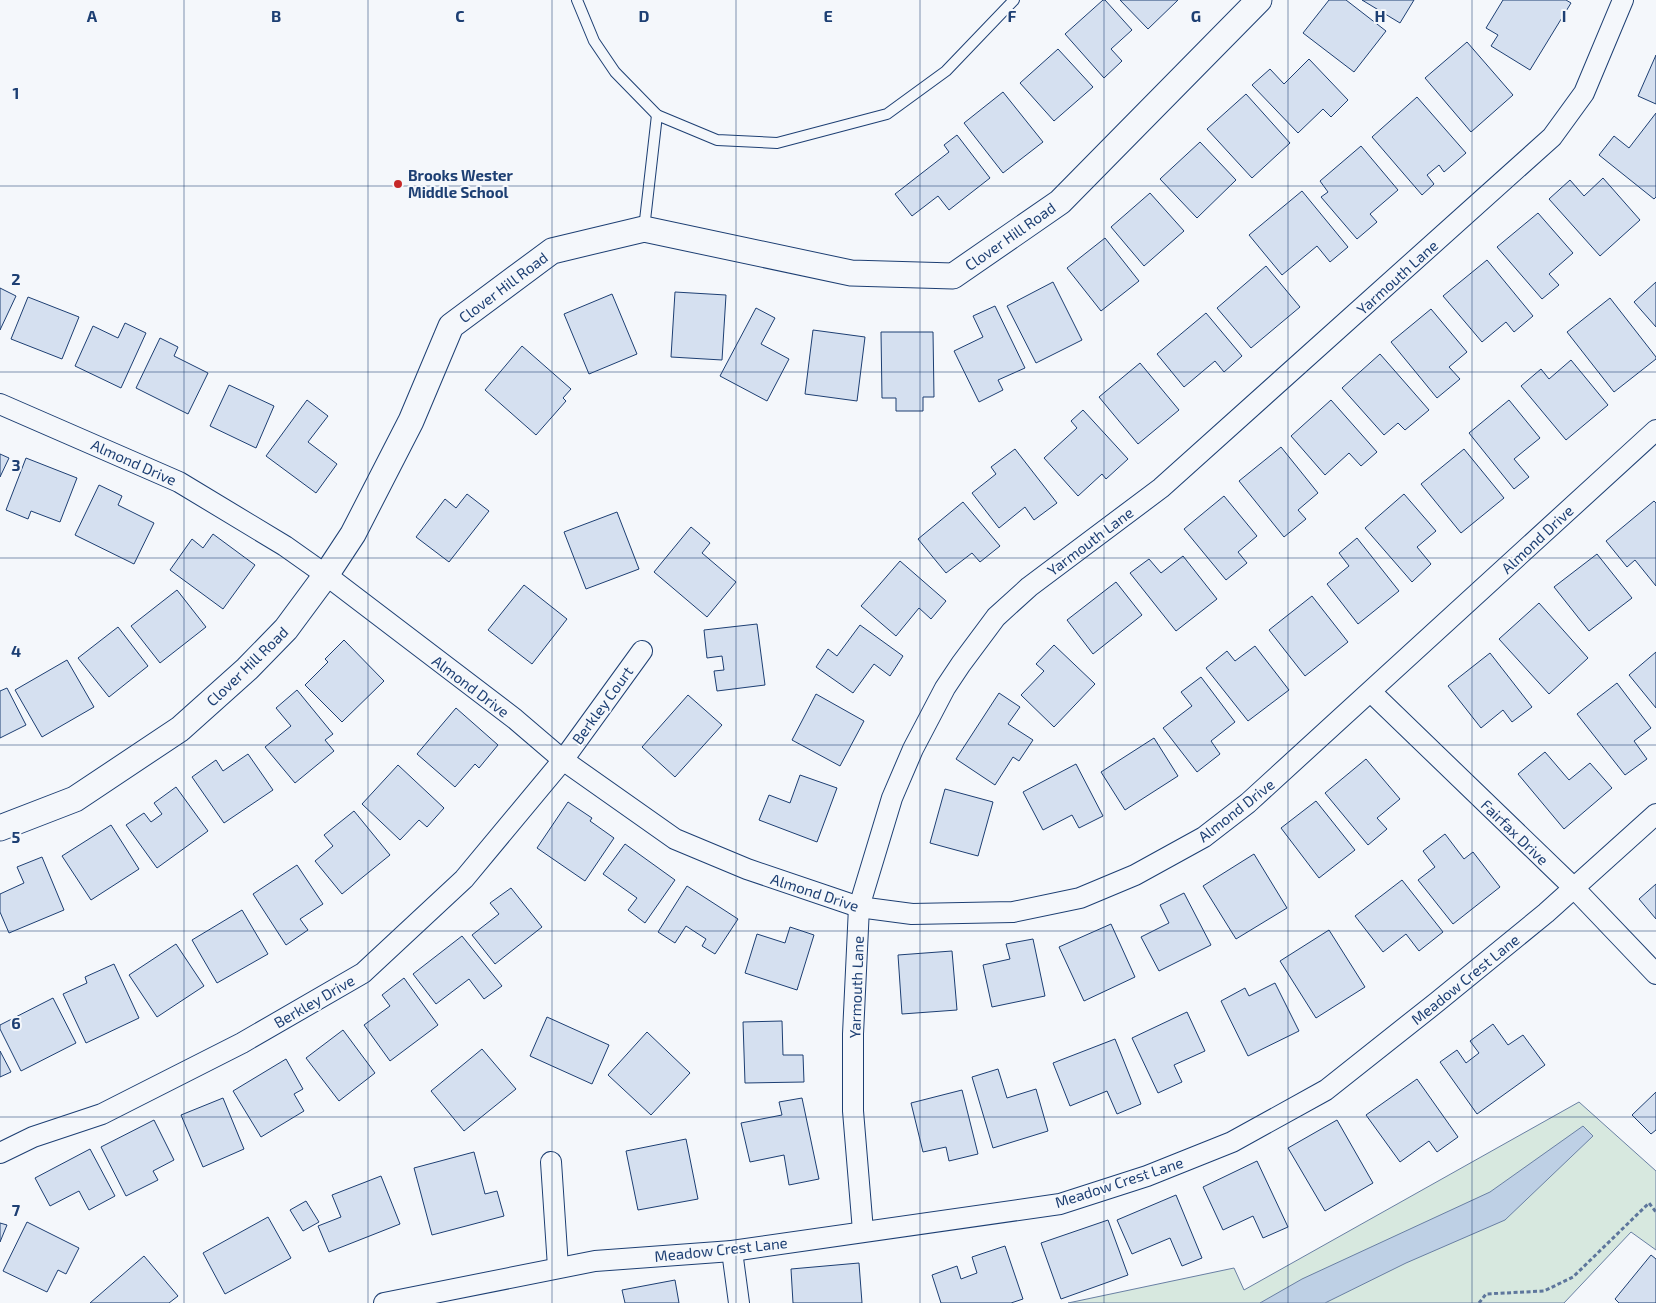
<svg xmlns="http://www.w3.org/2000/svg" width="1656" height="1303" font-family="'Exo 2',sans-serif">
  <rect width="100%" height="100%" fill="#f4f7fb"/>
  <polygon fill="#d7e8df" stroke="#687fa3" points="1579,1102 1656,1171 1656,1250 1631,1232 1564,1303 1068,1303 1234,1268 1244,1290"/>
  <polygon fill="#bed0e5" stroke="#687fa3" points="1583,1126 1593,1136 1505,1220 1406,1263 1325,1303 1260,1303 1302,1279 1490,1192"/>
  <g fill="#d5e0f0" stroke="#1d3f73">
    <polygon points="1103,0 1105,0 1132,30 1111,49 1122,61 1104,78 1065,34"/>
    <polygon points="1120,0 1178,0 1148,29"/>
    <polygon points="1329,0 1346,0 1386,31 1354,72 1303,33"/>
    <polygon points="1362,0 1414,0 1400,23"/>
    <polygon points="1503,0 1566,0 1571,3 1530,70 1491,46 1498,35 1486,28"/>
    <polygon points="1467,42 1513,95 1471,132 1425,78"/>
    <polygon points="1058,49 1093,87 1054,121 1020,83"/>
    <polygon points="1656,55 1656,104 1638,96"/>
    <polygon points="1309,59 1348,100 1331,117 1323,109 1298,133 1252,85 1270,69 1284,84"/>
    <polygon points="1003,92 1043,142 1003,173 964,123"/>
    <polygon points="1246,94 1290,143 1252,178 1207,129"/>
    <polygon points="1417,97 1466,153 1444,172 1439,165 1427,175 1434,184 1422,195 1372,137"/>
    <polygon points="1656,113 1656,197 1654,199 1599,155 1614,136 1629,148"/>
    <polygon points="957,135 990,178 949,210 938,196 912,216 895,194 949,152 944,145"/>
    <polygon points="1200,142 1236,180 1197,218 1160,179"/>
    <polygon points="1361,146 1398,190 1370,214 1377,222 1357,239 1321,197 1328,192 1320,181"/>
    <polygon points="1603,178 1640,220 1600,256 1549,199 1570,180 1584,196"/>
    <polygon points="1302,191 1348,247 1330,262 1317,246 1282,275 1249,235"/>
    <polygon points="1150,193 1184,231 1144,266 1111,227"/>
    <polygon points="1538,213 1573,253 1549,274 1559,285 1542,299 1497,247"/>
    <polygon points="1105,238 1139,281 1101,311 1067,268"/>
    <polygon points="1487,260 1533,316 1514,332 1506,322 1482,342 1443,296"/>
    <polygon points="1266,266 1300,307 1251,348 1217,308"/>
    <polygon points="1053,282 1082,340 1036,363 1007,306"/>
    <polygon points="1656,282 1656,327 1634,302"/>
    <polygon points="0,288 16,296 0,330"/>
    <polygon points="675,292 726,295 722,360 671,357"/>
    <polygon points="612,294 637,354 589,374 564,314"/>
    <polygon points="28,297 79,317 62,359 11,339"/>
    <polygon points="1610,298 1656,357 1656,359 1614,392 1567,332"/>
    <polygon points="995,306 1025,368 998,380 1003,390 979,402 954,351 983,337 973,316"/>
    <polygon points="756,308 775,318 761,344 789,359 767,401 720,376"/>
    <polygon points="1431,309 1467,352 1449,367 1460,379 1437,398 1391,342"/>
    <polygon points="1206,313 1242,356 1224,372 1215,361 1184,387 1157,354"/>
    <polygon points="125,323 146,333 121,388 75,366 93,326 118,338"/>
    <polygon points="813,330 865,337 857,401 805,394"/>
    <polygon points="881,332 933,332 934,397 923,397 923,411 896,411 896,398 882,398"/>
    <polygon points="160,338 178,347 174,356 208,373 188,414 136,388"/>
    <polygon points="522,346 571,389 563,398 566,401 536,435 485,390"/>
    <polygon points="1380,354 1429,410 1405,430 1398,423 1384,435 1342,388"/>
    <polygon points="1571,360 1608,405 1566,440 1521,386 1541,369 1549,379"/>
    <polygon points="1140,363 1179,410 1138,444 1099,397"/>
    <polygon points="229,385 274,406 256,448 210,426"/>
    <polygon points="307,400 328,416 308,442 337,464 316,493 266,456"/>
    <polygon points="1331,400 1377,452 1361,466 1349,453 1325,475 1291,436"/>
    <polygon points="1509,400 1540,438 1514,459 1529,477 1514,489 1469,433"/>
    <polygon points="1083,410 1128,459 1106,479 1102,474 1078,496 1044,458 1077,428 1071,421"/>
    <polygon points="1281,447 1318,493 1298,510 1306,519 1284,537 1239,481"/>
    <polygon points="1015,449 1057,503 1034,520 1025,507 999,528 972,493 996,474 991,467"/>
    <polygon points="1464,449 1504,498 1461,533 1421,484"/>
    <polygon points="0,454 9,458 0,477"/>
    <polygon points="26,458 77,478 60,522 31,511 28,519 6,510"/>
    <polygon points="99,485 122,496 118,505 154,523 134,564 75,535"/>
    <polygon points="467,494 489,511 449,562 416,537 445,499 456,508"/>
    <polygon points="1404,494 1436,531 1417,547 1431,564 1412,582 1365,528"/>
    <polygon points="1224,496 1257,536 1238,552 1247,563 1226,580 1184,529"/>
    <polygon points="1654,501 1656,503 1656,586 1635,560 1627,567 1606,541"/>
    <polygon points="963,502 1000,546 980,562 972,553 946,573 918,539"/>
    <polygon points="617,512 639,569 586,589 564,532"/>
    <polygon points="691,527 710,543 702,553 736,582 707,617 654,572"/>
    <polygon points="213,534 255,565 223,609 170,570 192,539 203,548"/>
    <polygon points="1357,538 1399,591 1358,624 1327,584 1349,566 1339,553"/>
    <polygon points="1597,554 1632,598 1589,631 1554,587"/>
    <polygon points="1183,556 1217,599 1176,631 1130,573 1149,559 1161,573"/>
    <polygon points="900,561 946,601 931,619 919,608 896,636 861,606"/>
    <polygon points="1116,582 1142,615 1093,654 1067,620"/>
    <polygon points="524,585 567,619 532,664 488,630"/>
    <polygon points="177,590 206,627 160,663 131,626"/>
    <polygon points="1312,596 1348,642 1305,676 1269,630"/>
    <polygon points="1539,603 1588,658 1549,694 1499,639"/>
    <polygon points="757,624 765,685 717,691 714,671 724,670 722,656 707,658 704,630"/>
    <polygon points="860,625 903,656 890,676 874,664 853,693 816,667 828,649 837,656"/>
    <polygon points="118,627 148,666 109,697 78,658"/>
    <polygon points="344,640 384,681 342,722 305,685 328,662 325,659"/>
    <polygon points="1054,645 1095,684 1054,727 1021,695 1044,671 1036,664"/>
    <polygon points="1255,646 1289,690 1248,721 1206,668 1227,651 1235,661"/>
    <polygon points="1656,652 1656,708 1629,675"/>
    <polygon points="1490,653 1532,707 1512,722 1503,710 1481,728 1448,686"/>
    <polygon points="67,660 94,707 42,737 15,690"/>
    <polygon points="1201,677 1235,722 1211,741 1220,754 1197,772 1163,728 1192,706 1181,692"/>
    <polygon points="1617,683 1651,728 1634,741 1647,759 1625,775 1577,714"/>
    <polygon points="7,688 26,725 0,738 0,691"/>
    <polygon points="297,690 333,734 325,740 334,751 295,783 265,747 291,726 276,708"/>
    <polygon points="999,693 1020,707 1008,724 1033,740 1019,761 1013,757 995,785 956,759"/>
    <polygon points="816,694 864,721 840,766 792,740"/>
    <polygon points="688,695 722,725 675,777 642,747"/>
    <polygon points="456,708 498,745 479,768 475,764 455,787 417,754"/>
    <polygon points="1154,738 1178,776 1125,810 1101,772"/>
    <polygon points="1545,752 1569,780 1590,763 1612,788 1564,829 1518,774"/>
    <polygon points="248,754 273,790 224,823 192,777 216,760 223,771"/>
    <polygon points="1366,759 1400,799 1377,818 1387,829 1368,845 1325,793"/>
    <polygon points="1076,764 1103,816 1079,828 1072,815 1043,830 1023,792"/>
    <polygon points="398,765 444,808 427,827 419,820 400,840 362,804"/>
    <polygon points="800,775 837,788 817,842 759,820 769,795 790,803"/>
    <polygon points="176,787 208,831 157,868 126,825 144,813 151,822 162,814 154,803"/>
    <polygon points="945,789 993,802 978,856 930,843"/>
    <polygon points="1316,801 1355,850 1319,878 1281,828"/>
    <polygon points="568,802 592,818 590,821 614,838 585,881 537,848"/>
    <polygon points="354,811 390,855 342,894 315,861 333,846 324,835"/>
    <polygon points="111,825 139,869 91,900 62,856"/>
    <polygon points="1445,834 1464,859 1473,852 1500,887 1453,924 1418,880 1435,867 1423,851"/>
    <polygon points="625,844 675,880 645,923 628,910 637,898 603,874"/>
    <polygon points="1254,854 1287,908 1236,939 1203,886"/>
    <polygon points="42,857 64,910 9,933 0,912 0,894 24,883 17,867"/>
    <polygon points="297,865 323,904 300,919 308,930 286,945 253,894"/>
    <polygon points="1402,880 1443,932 1419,951 1406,934 1383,952 1355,916"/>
    <polygon points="1656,884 1656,919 1639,899"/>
    <polygon points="687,886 738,919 715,954 702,946 706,939 686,926 675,943 658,932"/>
    <polygon points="511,888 542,927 495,964 472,935 499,914 490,903"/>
    <polygon points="1184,893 1211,945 1159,971 1141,937 1169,923 1160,905"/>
    <polygon points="242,910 268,954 217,983 192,940"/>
    <polygon points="1111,924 1135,977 1084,1001 1059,947"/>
    <polygon points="790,927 814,935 797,990 745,973 757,934 785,943"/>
    <polygon points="1329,930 1365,987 1316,1018 1280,961"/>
    <polygon points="462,936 502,986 484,999 469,979 436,1004 413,974"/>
    <polygon points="1033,939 1045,996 992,1007 983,965 1010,959 1006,944"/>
    <polygon points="176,944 204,986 157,1017 129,975"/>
    <polygon points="952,951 957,1010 902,1014 898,955"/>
    <polygon points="114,964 139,1018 86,1043 63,994 87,983 85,977"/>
    <polygon points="404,978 438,1025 390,1061 364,1025 390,1006 382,995"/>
    <polygon points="1275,983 1299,1031 1248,1056 1221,1001 1245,988 1249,996"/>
    <polygon points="53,998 76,1043 21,1071 0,1029 0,1025"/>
    <polygon points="1187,1012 1205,1051 1174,1065 1182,1082 1158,1093 1132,1038"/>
    <polygon points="547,1017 609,1045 592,1084 530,1056"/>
    <polygon points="782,1021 783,1055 803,1055 804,1082 745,1083 743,1022"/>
    <polygon points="1493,1024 1508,1045 1523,1035 1545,1065 1477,1114 1440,1062 1457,1050 1466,1063 1479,1053 1470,1041"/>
    <polygon points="343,1030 375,1073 339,1101 306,1058"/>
    <polygon points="647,1032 690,1073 651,1115 608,1075"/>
    <polygon points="1115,1039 1141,1104 1117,1114 1107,1091 1070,1106 1053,1063"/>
    <polygon points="482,1049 516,1089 464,1131 431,1091"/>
    <polygon points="0,1051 11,1072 0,1077"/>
    <polygon points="286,1059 303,1089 294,1094 304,1111 261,1137 233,1091"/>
    <polygon points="998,1069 1007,1098 1036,1089 1048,1131 993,1148 972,1077"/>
    <polygon points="1417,1079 1458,1137 1437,1152 1429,1141 1400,1162 1366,1115"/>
    <polygon points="962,1090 978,1154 949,1161 946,1147 923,1152 911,1103"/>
    <polygon points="1656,1092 1656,1130 1651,1134 1632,1115"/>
    <polygon points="223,1098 244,1149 203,1167 181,1115"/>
    <polygon points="802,1098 819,1179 789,1185 784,1155 750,1162 741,1123 782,1115 779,1102"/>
    <polygon points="154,1120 174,1160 153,1171 158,1180 126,1196 101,1147"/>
    <polygon points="1337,1120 1373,1183 1325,1211 1288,1148"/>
    <polygon points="686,1139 698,1199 638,1210 626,1151"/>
    <polygon points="90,1149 115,1196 89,1210 79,1191 50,1206 35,1178"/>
    <polygon points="474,1152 485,1194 497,1191 504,1216 432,1235 414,1168"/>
    <polygon points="1257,1161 1288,1227 1263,1238 1253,1216 1223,1230 1203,1187"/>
    <polygon points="381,1176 400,1224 329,1252 318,1226 341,1217 332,1195"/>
    <polygon points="1176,1195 1202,1258 1182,1266 1170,1238 1132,1254 1117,1220"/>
    <polygon points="306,1201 319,1222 303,1231 290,1210"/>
    <polygon points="268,1217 291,1258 225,1294 203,1253"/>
    <polygon points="1108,1220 1128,1275 1061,1299 1041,1243"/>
    <polygon points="27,1222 79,1248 66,1274 58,1270 47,1292 3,1271"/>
    <polygon points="0,1223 7,1225 0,1242"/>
    <polygon points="1005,1246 1023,1299 1011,1303 941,1303 932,1275 957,1266 961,1279 977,1273 972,1257"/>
    <polygon points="1651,1255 1656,1259 1656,1303 1619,1303 1615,1299"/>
    <polygon points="144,1256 178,1296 169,1303 90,1303"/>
    <polygon points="859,1263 862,1303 793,1303 791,1269"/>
    <polygon points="675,1280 679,1303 625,1303 622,1290"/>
  </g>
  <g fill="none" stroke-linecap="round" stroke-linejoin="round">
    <g stroke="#1d3f73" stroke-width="12">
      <g id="service">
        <polyline points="577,0 594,41 615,72 657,115 717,140 777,143 887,114 946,71 1014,0"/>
        <polyline points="644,229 657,115"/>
      </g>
    </g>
    <g stroke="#1d3f73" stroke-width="22">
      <g id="minor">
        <polyline points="0,404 179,482 285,546 326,575 515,719 563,760 675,839 747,869 859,907 912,914 1013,912 1080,898 1135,875 1204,837 1248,803 1656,430"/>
        <polyline points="1371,692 1574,888 1656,974"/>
        <polyline points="0,1153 33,1137 102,1114 242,1043 363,973 464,879 563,760 642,651"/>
        <polyline points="551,1162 558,1267"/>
        <polyline points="863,1231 853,1111 853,1034 859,907 892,798 913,749 945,688 961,664 996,617 1029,587 1161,488 1552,137 1584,93 1623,0"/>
        <polyline points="732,1251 739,1303"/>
        <polyline points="384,1303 595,1261 732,1251 1060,1204 1147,1176 1232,1142 1326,1090 1437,1002 1546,913 1656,814"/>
      </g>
    </g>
    <g stroke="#1d3f73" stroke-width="27">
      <polyline id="tertiary" points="0,828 75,799 180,729 247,669 286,629 326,575 353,534 411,421 451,326 552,251 644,229 851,273 953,276 1060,202 1259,0"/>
    </g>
    <polyline stroke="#5e769c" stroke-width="3" stroke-dasharray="4 2.5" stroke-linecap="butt" points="1479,1303 1486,1294 1544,1291 1573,1277 1649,1203 1656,1212"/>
    <use href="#service" stroke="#f4f7fb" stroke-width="10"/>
    <use href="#minor" stroke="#f4f7fb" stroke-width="20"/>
    <use href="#tertiary" stroke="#f4f7fb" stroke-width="25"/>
  </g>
  <path fill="none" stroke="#1d3f73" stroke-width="1" stroke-opacity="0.55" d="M184,0V1303M368,0V1303M552,0V1303M736,0V1303M920,0V1303M1104,0V1303M1288,0V1303M1472,0V1303M0,186H1656M0,372H1656M0,558H1656M0,745H1656M0,931H1656M0,1117H1656"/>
  <circle fill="#c62828" stroke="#f4f7fb" stroke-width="2" cx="398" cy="184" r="5"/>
  <g text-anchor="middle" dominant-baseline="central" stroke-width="4" stroke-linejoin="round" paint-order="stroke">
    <g font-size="15" font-weight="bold" fill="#1d3f73" stroke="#f4f7fb" text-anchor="start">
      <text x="408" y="175">Brooks Wester<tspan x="408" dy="17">Middle School</tspan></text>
    </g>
    <g font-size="15" fill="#1d3f73" stroke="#f4f7fb">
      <text transform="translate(1010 236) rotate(-35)">Clover Hill Road</text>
      <text transform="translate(1397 277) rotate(-42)">Yarmouth Lane</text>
      <text transform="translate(503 287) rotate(-37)">Clover Hill Road</text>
      <text transform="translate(134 462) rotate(24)">Almond Drive</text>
      <text transform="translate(1537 539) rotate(-43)">Almond Drive</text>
      <text transform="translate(1090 541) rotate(-37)">Yarmouth Lane</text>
      <text transform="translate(247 666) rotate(-44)">Clover Hill Road</text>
      <text transform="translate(471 686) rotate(37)">Almond Drive</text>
      <text transform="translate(602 705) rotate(-54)">Berkley Court</text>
      <text transform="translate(1236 810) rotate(-38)">Almond Drive</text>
      <text transform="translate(1515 832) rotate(44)">Fairfax Drive</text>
      <text transform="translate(815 892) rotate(18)">Almond Drive</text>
      <text transform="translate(1465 979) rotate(-39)">Meadow Crest Lane</text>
      <text transform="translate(856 987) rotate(-88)">Yarmouth Lane</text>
      <text transform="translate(314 1001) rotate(-30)">Berkley Drive</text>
      <text transform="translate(1119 1182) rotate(-18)">Meadow Crest Lane</text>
      <text transform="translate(721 1249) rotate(-6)">Meadow Crest Lane</text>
    </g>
  </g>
  <g font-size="16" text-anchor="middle" font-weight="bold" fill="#1d3f73" stroke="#f4f7fb" stroke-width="4" stroke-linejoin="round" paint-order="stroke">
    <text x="92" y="22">A</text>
    <text x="276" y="22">B</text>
    <text x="460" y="22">C</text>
    <text x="644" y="22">D</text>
    <text x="828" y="22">E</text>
    <text x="1012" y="22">F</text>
    <text x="1196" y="22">G</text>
    <text x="1380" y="22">H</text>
    <text x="1564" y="22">I</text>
    <text x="16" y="99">1</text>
    <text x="16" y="285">2</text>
    <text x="16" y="471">3</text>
    <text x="16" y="657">4</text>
    <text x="16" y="843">5</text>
    <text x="16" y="1029">6</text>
    <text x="16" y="1216">7</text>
  </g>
</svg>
